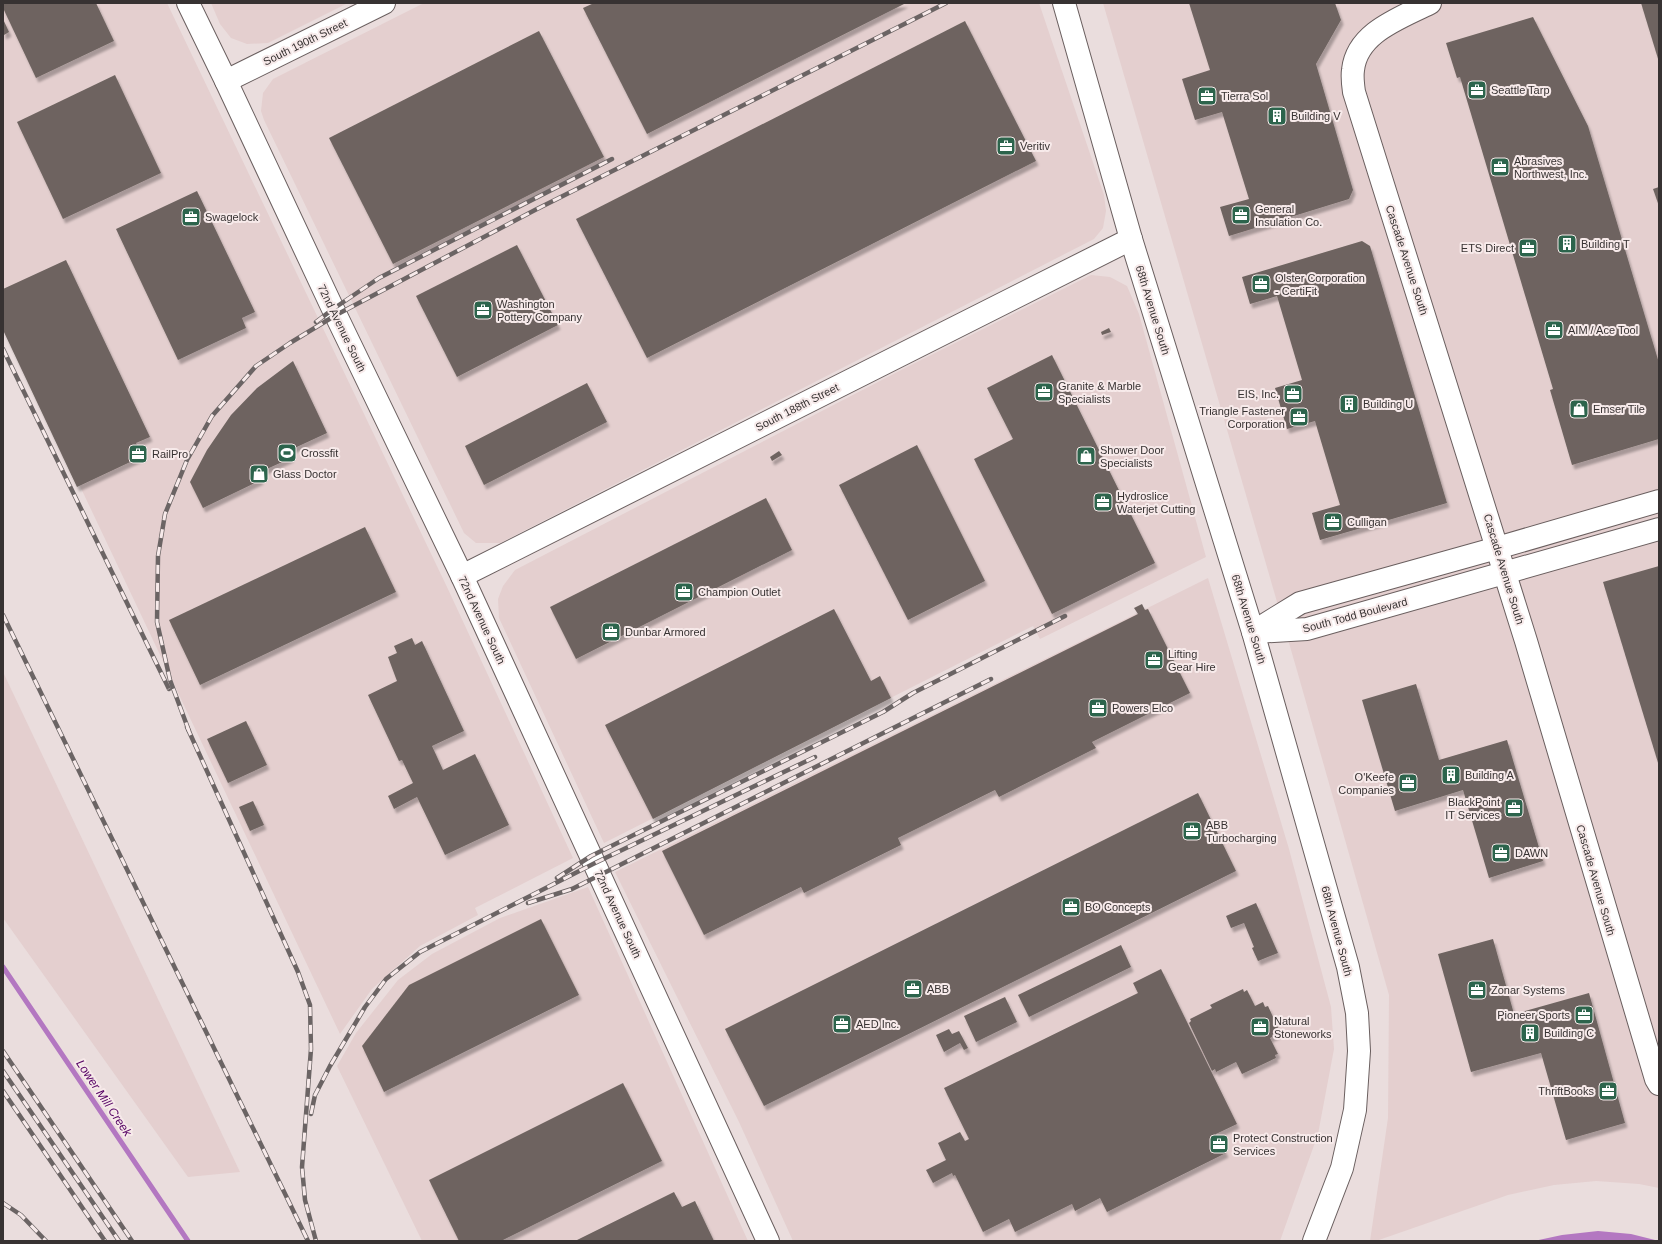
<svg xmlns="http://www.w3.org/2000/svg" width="1662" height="1244" font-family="Arial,sans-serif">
  <defs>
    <filter id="shadow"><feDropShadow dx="2.5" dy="4.5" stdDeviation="1" flood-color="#0004"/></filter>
  </defs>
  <rect width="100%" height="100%" fill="#eadddd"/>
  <g fill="#e4cfcf">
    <polygon points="3,3 167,3 447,587 573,858 475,908 478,915 420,946 372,989 340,1034 3,324"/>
    <polygon points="211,3 348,3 268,43 247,44 231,38 220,24"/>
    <polygon points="424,3 1039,3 1104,195 1106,211 1103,228 1094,239 500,543 476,543 464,533 264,120 261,111 263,93 273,79"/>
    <polygon points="1103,3 1659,3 1659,1188 1639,1184 1596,1181 1554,1185 1508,1195 1376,1241 1370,1241 1388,1118 1389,995 1298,674"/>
    <polygon points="1091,275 1110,277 1127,286 1139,314 1206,557 1040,639 1033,626 604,843 499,618 498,599 503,586 515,570 905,368"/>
    <polygon points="1208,578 1289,849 1331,1007 1334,1049 1318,1134 1280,1241 793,1241 739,1122 615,872"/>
    <polygon points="3,672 240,1172 188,1177 3,918"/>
    <polygon points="588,887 748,1241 422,1241 337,1066 356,1033 398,980 432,954 500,918"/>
  </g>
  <polygon fill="#b377c1" points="1598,1231 1631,1234 1659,1241 1534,1241 1562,1235"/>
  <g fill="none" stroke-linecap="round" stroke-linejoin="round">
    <polyline stroke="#b377c1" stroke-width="5" points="3,967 188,1241"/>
  </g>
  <g fill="#6e6460" filter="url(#shadow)">
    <polygon points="3,3 96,3 114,41 36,78 3,8"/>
    <polygon points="594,3 906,3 647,134 583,8"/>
    <polygon points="1189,3 1335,3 1341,20 1316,64 1353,190 1349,199 1229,236 1220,207 1249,199 1222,112 1195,120 1182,79 1210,70"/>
    <polygon points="1641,3 1659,3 1659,62"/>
    <polygon points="1533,17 1588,126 1659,363 1659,439 1572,465 1550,390 1553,389 1460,77 1457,78 1446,43"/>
    <polygon points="3,19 9,32 4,35 3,33"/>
    <polygon points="965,21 1036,161 647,358 576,219"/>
    <polygon points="539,31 604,157 393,264 329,138"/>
    <polygon points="115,75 161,173 63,219 17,122"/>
    <polygon points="1659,187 1659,206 1653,189"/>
    <polygon points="197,191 255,312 242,318 246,328 178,360 116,229"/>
    <polygon points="1362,241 1370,246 1447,503 1320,540 1312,513 1340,505 1315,421 1287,429 1275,388 1302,380 1277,296 1250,304 1242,277"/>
    <polygon points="517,245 558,325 457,377 416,296"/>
    <polygon points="66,260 150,437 136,443 143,456 77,487 3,330 3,289"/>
    <polygon points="1109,328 1111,332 1102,335 1101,332"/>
    <polygon points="1052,355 1155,563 1052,614 974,459 1013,439 987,388"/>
    <polygon points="293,361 327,433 288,451 291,458 258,473 261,480 203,508 190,482 207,450 231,415 257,388"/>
    <polygon points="587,383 607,422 484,485 465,446"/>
    <polygon points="917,445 985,581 908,620 839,485"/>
    <polygon points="779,451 782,455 772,461 770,457"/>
    <polygon points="766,498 792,550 576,659 550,607"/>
    <polygon points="365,527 396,592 200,685 169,620"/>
    <polygon points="1659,566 1659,766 1603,582"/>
    <polygon points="1142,604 1145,610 1148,609 1190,693 1092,742 1096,748 999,797 995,790 898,838 901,845 804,893 801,887 704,935 662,851 1138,614 1134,608"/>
    <polygon points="834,609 871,681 880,676 891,698 653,819 605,725"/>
    <polygon points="412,638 415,645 422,641 464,731 432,746 443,770 475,754 509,825 445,855 417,797 394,809 388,796 413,783 402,760 399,761 368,695 397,681 388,657 397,653 394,646"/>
    <polygon points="1416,684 1439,760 1507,740 1543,861 1489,878 1463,790 1395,811 1362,700"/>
    <polygon points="246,721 267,765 228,783 207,739"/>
    <polygon points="1198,793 1236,871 764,1106 725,1029"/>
    <polygon points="253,801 264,825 250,831 239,807"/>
    <polygon points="1256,903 1278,953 1258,961 1252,948 1254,947 1244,923 1231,928 1226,916"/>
    <polygon points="541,919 579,995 384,1092 362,1046 409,985"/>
    <polygon points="1493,939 1514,1014 1589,993 1625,1123 1566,1140 1541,1053 1471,1072 1438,954"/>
    <polygon points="1121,945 1131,967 1029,1017 1018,995"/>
    <polygon points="1161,969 1237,1124 1216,1134 1226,1153 1107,1212 1100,1198 1075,1211 1072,1204 1015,1232 1009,1219 983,1232 955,1175 953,1176 952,1173 933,1183 926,1170 946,1160 938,1143 960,1132 965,1141 969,1139 944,1088 1138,993 1133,983"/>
    <polygon points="1243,989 1244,992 1247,990 1255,1006 1263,1002 1265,1007 1268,1006 1278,1028 1275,1029 1278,1034 1270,1038 1278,1054 1275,1055 1276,1058 1242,1074 1236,1062 1216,1072 1215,1069 1212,1071 1189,1023 1191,1021 1190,1019 1212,1008 1210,1005"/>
    <polygon points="1005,997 1017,1022 976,1042 964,1016"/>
    <polygon points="949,1029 952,1034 959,1031 968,1048 964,1050 960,1043 944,1052 936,1035"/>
    <polygon points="623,1083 662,1161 501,1241 459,1241 429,1180"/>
    <polygon points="674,1192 682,1207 695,1201 714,1241 575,1241"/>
  </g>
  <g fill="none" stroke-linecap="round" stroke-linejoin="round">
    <g stroke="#6a5f5f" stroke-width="24">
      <g id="minor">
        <polyline points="188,3 226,81 333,309 462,576 768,1241"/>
        <path d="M1430,3C1401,18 1357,32 1353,70C1352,77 1353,85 1354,92L1526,641L1656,1079L1659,1084"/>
        <polyline points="226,81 384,3"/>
        <polyline points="462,576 1131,239"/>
        <polyline points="1253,632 1300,603 1497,548 1659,501"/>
        <polyline points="1256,632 1307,629 1659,529"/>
      </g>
    </g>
    <g stroke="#6a5f5f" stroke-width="24">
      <polyline id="major" points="1064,3 1131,239 1253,632 1348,967 1357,1013 1359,1051 1355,1110 1342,1168 1314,1241"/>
    </g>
    <use href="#minor" stroke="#fff" stroke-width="22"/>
    <use href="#major" stroke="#fff" stroke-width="22"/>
    <g stroke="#6b6464" stroke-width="4.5">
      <g id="rail">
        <polyline points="316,322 333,309 379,278 612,159"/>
        <polyline points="3,349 169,689"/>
        <polyline points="3,615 308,1241"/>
        <polyline points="187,727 298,972 310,1005 311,1049 302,1167 305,1200 316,1241"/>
        <polyline points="189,731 170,680 157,622 158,556 165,514 187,460 212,416 256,366 290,343 336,315 535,210 946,3"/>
        <polyline points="557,878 591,856 883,712 913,693 1065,616"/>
        <polyline points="528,903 572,889 991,679"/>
        <polyline points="3,1051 132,1241"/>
        <polyline points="3,1071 119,1241"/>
        <polyline points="3,1091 105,1241"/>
        <polyline points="311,1114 315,1095 330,1066 365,1007 386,979 420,952 595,863 815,757"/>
        <polyline points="3,1203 21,1215 46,1241"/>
      </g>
    </g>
    <use href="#rail" stroke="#f7eaea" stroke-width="3" stroke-dasharray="9" stroke-linecap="butt"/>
  </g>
  <defs>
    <g id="office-square" transform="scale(1)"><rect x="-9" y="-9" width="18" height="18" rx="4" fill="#2c644c" stroke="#f7eaea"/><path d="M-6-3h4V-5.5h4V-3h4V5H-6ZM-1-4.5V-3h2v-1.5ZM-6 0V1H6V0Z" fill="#fff"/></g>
    <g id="building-square" transform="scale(1)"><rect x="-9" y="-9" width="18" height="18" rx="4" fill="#2c644c" stroke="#f7eaea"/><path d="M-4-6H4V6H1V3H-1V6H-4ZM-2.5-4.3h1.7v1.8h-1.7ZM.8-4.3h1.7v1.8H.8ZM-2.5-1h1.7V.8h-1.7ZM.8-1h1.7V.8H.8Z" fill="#fff"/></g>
    <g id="shop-square" transform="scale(1)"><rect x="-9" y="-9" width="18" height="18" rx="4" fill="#2c644c" stroke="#f7eaea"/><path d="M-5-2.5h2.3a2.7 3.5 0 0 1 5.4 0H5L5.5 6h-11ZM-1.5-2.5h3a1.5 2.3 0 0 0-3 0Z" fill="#fff"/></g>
    <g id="stadium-square" transform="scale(1)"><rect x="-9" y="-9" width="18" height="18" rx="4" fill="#2c644c" stroke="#f7eaea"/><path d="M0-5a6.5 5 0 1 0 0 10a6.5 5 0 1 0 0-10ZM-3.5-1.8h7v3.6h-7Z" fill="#fff"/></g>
  </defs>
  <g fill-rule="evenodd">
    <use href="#office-square" x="1477" y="90"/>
    <use href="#office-square" x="1207" y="96"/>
    <use href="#building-square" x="1277" y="116"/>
    <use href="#office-square" x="1006" y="146"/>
    <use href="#office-square" x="1500" y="167"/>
    <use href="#office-square" x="1241" y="215"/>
    <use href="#office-square" x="191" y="217"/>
    <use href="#building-square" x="1567" y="244"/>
    <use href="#office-square" x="1528" y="248"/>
    <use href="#office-square" x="1261" y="284"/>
    <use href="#office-square" x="483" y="310"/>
    <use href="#office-square" x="1554" y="330"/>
    <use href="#office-square" x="1044" y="392"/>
    <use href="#office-square" x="1293" y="394"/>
    <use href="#building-square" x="1349" y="404"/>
    <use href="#shop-square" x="1579" y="409"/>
    <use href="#office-square" x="1299" y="417"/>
    <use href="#stadium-square" x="287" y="453"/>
    <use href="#office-square" x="138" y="454"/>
    <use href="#shop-square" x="1086" y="456"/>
    <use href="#shop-square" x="259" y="474"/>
    <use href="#office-square" x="1103" y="502"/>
    <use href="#office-square" x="1333" y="522"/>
    <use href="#office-square" x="684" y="592"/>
    <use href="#office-square" x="611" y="632"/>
    <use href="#office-square" x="1154" y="660"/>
    <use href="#office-square" x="1098" y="708"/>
    <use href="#building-square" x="1451" y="775"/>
    <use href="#office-square" x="1408" y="783"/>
    <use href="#office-square" x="1514" y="808"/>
    <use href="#office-square" x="1192" y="831"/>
    <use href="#office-square" x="1501" y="853"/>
    <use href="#office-square" x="1071" y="907"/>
    <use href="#office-square" x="913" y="989"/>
    <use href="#office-square" x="1477" y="990"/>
    <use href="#office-square" x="1584" y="1015"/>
    <use href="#office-square" x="842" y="1024"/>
    <use href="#office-square" x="1260" y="1027"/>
    <use href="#building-square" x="1530" y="1033"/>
    <use href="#office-square" x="1608" y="1091"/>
    <use href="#office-square" x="1219" y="1144"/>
  </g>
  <g text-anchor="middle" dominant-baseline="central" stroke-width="4" stroke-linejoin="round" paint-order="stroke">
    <g font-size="11" fill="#373232" stroke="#f7eaea">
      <text transform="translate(305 42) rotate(-26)">South 190th Street</text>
      <text transform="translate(1407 260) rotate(72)">Cascade Avenue South</text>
      <text transform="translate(1153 310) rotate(73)">68th Avenue South</text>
      <text transform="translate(342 328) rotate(64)">72nd Avenue South</text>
      <text transform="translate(797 407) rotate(-27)">South 188th Street</text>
      <text transform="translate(1504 569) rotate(73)">Cascade Avenue South</text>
      <text transform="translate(1355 615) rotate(-15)">South Todd Boulevard</text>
      <text transform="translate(1249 619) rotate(73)">68th Avenue South</text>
      <text transform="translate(482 620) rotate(65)">72nd Avenue South</text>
      <text transform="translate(1596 880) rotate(74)">Cascade Avenue South</text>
      <text transform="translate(618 914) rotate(65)">72nd Avenue South</text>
      <text transform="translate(1337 931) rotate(75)">68th Avenue South</text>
    </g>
    <g font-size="11" fill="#373232" stroke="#f7eaea" text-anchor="start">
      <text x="1491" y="90">Seattle Tarp</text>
      <text x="1221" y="96">Tierra Sol</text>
      <text x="1291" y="116">Building V</text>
      <text x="1020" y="146">Veritiv</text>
      <text x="1514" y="161">Abrasives<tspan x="1514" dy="13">Northwest, Inc.</tspan></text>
      <text x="1255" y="209">General<tspan x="1255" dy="13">Insulation Co.</tspan></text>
      <text x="205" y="217">Swagelock</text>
      <text x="1581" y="244">Building T</text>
      <text x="1514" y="248" text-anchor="end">ETS Direct</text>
      <text x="1275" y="278">Olster Corporation<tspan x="1275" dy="13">- CertiFit</tspan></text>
      <text x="497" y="304">Washington<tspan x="497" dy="13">Pottery Company</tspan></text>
      <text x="1568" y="330">AIM / Ace Tool</text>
      <text x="1058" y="386">Granite &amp; Marble<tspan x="1058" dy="13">Specialists</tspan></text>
      <text x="1279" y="394" text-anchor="end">EIS, Inc.</text>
      <text x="1363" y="404">Building U</text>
      <text x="1593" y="409">Emser Tile</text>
      <text x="1285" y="411" text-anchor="end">Triangle Fastener<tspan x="1285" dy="13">Corporation</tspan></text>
      <text x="1100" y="450">Shower Door<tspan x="1100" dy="13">Specialists</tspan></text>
      <text x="301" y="453">Crossfit</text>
      <text x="152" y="454">RailPro</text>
      <text x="273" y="474">Glass Doctor</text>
      <text x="1117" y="496">Hydroslice<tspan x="1117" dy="13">Waterjet Cutting</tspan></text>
      <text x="1347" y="522">Culligan</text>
      <text x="698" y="592">Champion Outlet</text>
      <text x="625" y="632">Dunbar Armored</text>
      <text x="1168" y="654">Lifting<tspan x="1168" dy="13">Gear Hire</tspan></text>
      <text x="1112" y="708">Powers Elco</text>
      <text x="1465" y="775">Building A</text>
      <text x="1394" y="777" text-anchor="end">O'Keefe<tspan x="1394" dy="13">Companies</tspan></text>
      <text x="1500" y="802" text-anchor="end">BlackPoint<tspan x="1500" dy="13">IT Services</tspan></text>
      <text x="1206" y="825">ABB<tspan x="1206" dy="13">Turbocharging</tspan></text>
      <text x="1515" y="853">DAWN</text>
      <text x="1085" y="907">BO Concepts</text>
      <text x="927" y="989">ABB</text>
      <text x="1491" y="990">Zonar Systems</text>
      <text x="1570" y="1015" text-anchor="end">Pioneer Sports</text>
      <text x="1274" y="1021">Natural<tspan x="1274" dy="13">Stoneworks</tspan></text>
      <text x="856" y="1024">AED Inc.</text>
      <text x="1544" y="1033">Building C</text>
      <text x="1594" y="1091" text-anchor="end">ThriftBooks</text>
      <text x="1233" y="1138">Protect Construction<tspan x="1233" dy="13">Services</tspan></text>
    </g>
    <g font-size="12" font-style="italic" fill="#540163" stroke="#f7eaea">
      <text transform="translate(104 1098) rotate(56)">Lower Mill Creek</text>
    </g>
  </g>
  <rect width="1662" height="1244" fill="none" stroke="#373232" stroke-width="8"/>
</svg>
